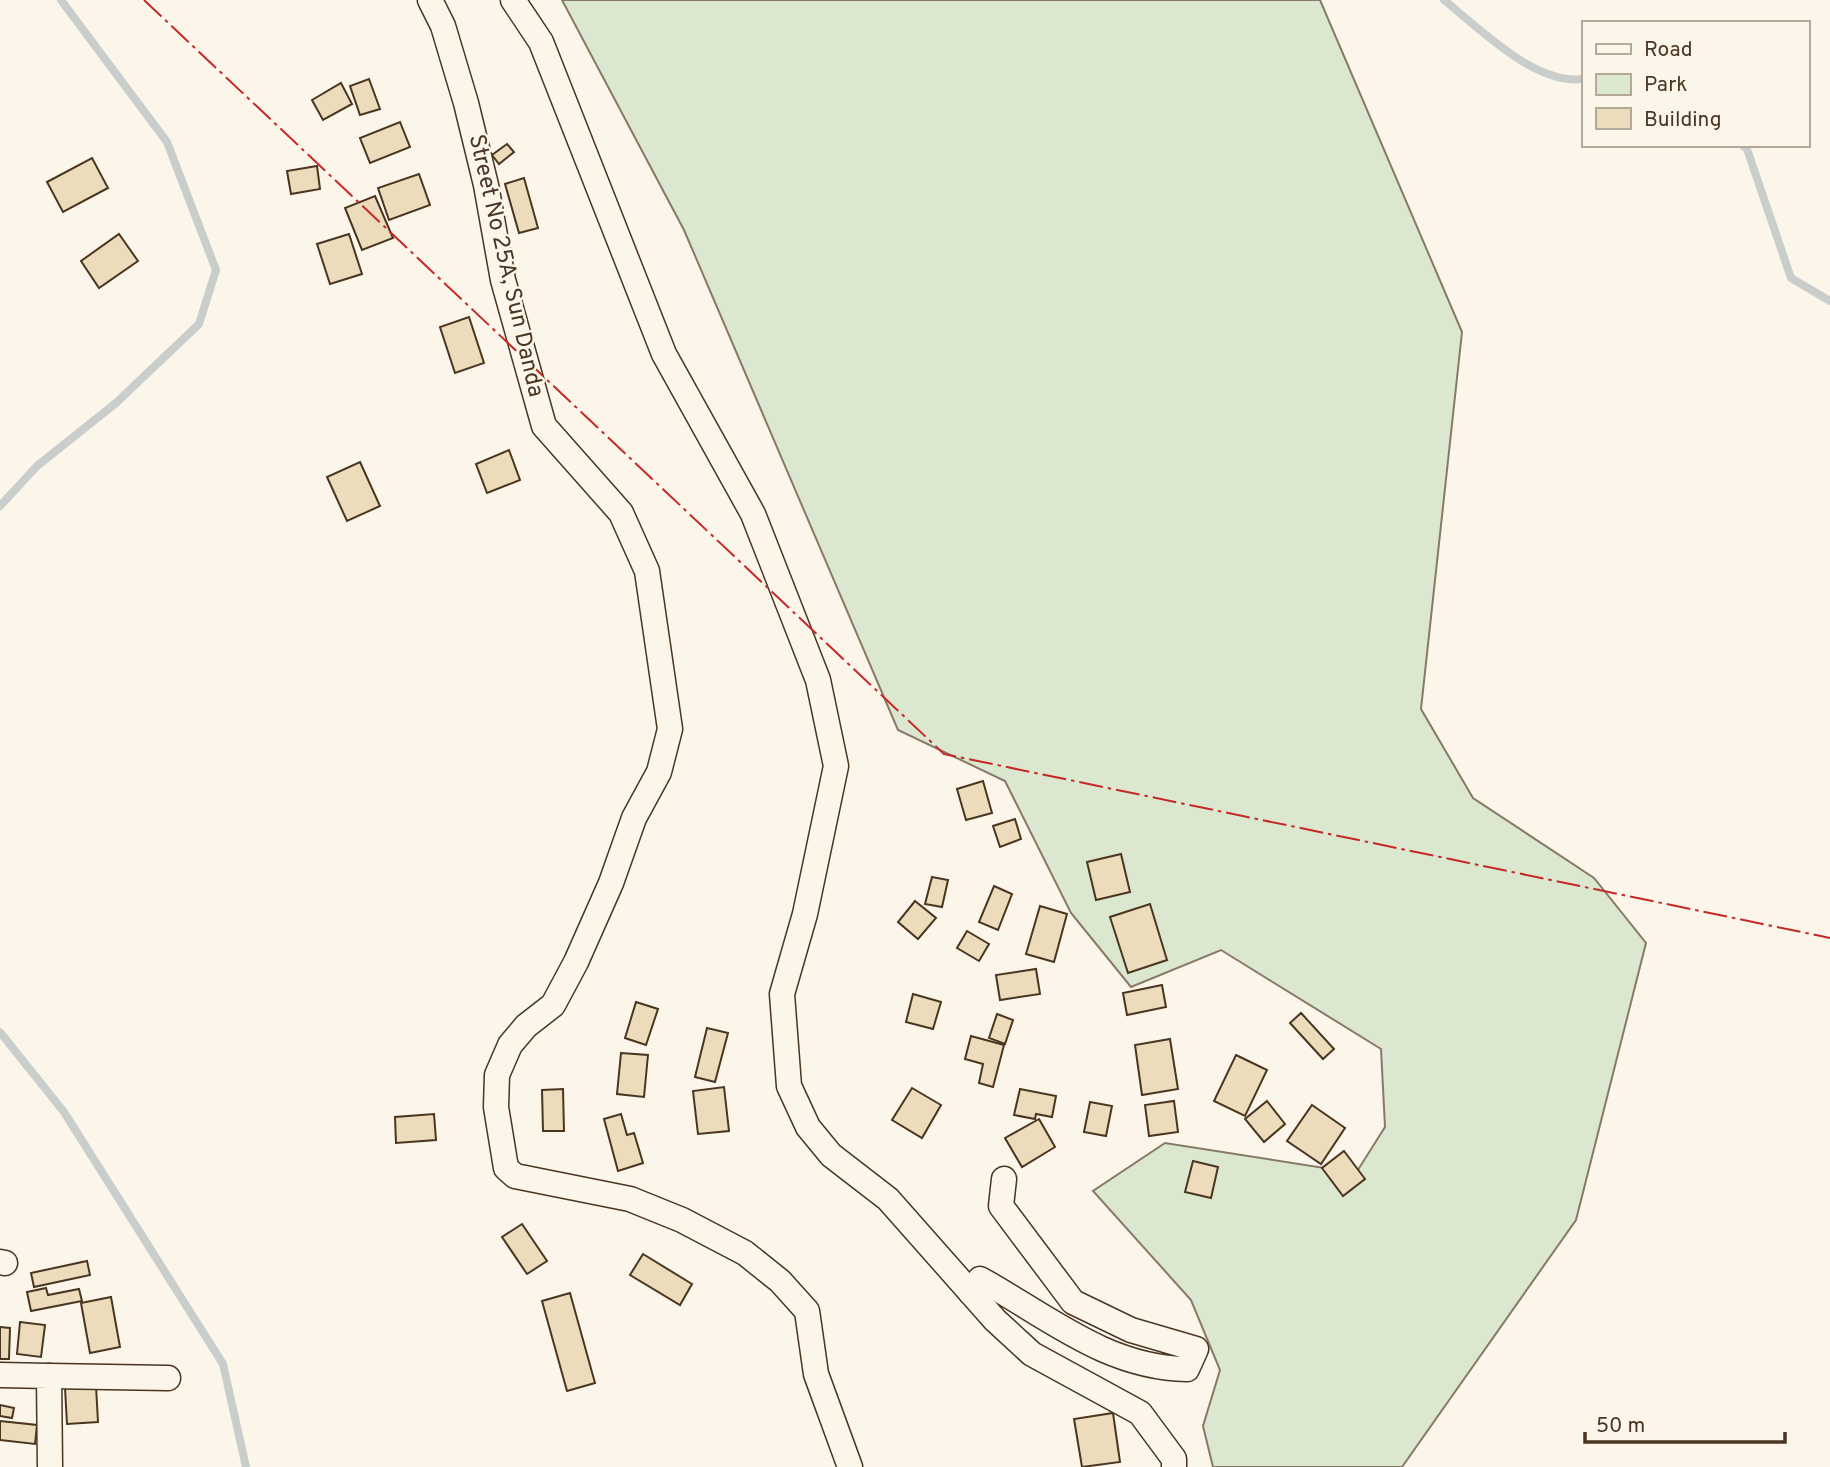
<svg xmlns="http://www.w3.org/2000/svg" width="1830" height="1467" font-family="Overpass,sans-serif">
  <rect width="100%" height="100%" fill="#fbf6e9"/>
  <polygon fill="#dce7d0" stroke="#887966" stroke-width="2" points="562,0 1320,0 1462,332 1421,709 1473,798 1594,878 1646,943 1576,1220 1402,1467 1213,1467 1203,1426 1220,1370 1191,1300 1093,1191 1165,1143 1356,1173 1385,1127 1381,1049 1221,950 1131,987 1071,913 1005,781 898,730 684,230"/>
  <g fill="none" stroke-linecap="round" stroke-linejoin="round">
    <g stroke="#c9cecd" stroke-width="8">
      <path d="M1444,0C1480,29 1535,85 1583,79"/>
      <polyline points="1742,145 1747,149 1791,278 1830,301"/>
      <polyline points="0,506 37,466 116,403 199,324 216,270 167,142 61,0"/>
      <polyline points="0,1032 64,1112 223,1364 246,1467"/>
    </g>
  </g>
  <g fill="#ecdcbc" stroke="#4a3520" stroke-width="2">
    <polygon points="369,79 380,109 360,115 350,86"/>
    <polygon points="341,83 352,104 323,120 312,100"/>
    <polygon points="400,122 410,147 370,163 360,138"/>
    <polygon points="507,144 514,152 499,164 492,155"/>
    <polygon points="92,158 108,188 63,212 47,182"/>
    <polygon points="317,166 320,189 291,194 287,171"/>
    <polygon points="419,174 430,205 389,220 378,188"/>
    <polygon points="524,178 538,228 519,233 505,184"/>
    <polygon points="375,196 393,238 362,250 345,208"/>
    <polygon points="119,234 138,261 99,288 81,261"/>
    <polygon points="349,234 362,274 330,284 317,244"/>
    <polygon points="469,317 484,363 455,373 440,327"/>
    <polygon points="509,450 520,480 487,493 476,464"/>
    <polygon points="360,462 380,506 347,521 327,477"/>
    <polygon points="983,781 992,813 966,820 957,789"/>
    <polygon points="1015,819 1021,839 1000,847 993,826"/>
    <polygon points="1121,854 1130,892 1096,900 1087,862"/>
    <polygon points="932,877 948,880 942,907 925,904"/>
    <polygon points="994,886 1012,894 998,930 979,922"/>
    <polygon points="915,901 936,918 918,939 898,922"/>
    <polygon points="1150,904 1167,960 1128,973 1110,917"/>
    <polygon points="1040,906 1067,914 1054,962 1026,954"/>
    <polygon points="967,931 989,944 979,961 957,948"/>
    <polygon points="1036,969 1040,994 1000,1000 996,975"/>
    <polygon points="1162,985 1166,1007 1127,1015 1123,993"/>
    <polygon points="913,994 941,1002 933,1029 906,1022"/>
    <polygon points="636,1002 658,1009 646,1045 625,1038"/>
    <polygon points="1301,1013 1334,1049 1323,1059 1290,1023"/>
    <polygon points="997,1014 1013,1020 1005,1044 989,1038"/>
    <polygon points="707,1028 728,1033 715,1082 695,1077"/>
    <polygon points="971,1036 1004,1045 993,1087 979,1083 983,1064 965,1059"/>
    <polygon points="1170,1039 1178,1089 1142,1095 1135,1045"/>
    <polygon points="621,1053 648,1055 644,1097 617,1094"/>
    <polygon points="1236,1055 1267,1070 1245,1116 1214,1101"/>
    <polygon points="724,1087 729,1131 698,1134 693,1091"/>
    <polygon points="912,1088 941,1105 922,1138 892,1120"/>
    <polygon points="563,1089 564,1131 543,1131 542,1090"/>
    <polygon points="1020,1089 1056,1096 1052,1117 1036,1114 1035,1119 1014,1115"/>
    <polygon points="1174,1101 1178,1132 1149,1136 1145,1105"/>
    <polygon points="1267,1101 1285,1124 1264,1142 1245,1119"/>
    <polygon points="1090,1102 1112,1106 1106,1136 1084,1132"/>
    <polygon points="1312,1105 1345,1128 1321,1164 1287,1141"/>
    <polygon points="434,1114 436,1140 396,1143 395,1117"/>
    <polygon points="621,1114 627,1135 634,1133 643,1163 618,1171 604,1119"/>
    <polygon points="1039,1119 1055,1147 1022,1167 1005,1138"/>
    <polygon points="1344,1151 1365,1179 1343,1196 1322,1168"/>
    <polygon points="1193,1161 1218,1167 1211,1198 1185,1192"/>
    <polygon points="522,1224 547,1261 527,1274 502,1237"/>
    <polygon points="643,1254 692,1284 680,1305 630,1275"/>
    <polygon points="87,1261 90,1275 34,1287 31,1273"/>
    <polygon points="46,1288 48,1295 79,1289 82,1301 31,1311 27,1292"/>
    <polygon points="570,1293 595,1383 567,1391 542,1301"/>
    <polygon points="111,1297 120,1347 90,1353 81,1303"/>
    <polygon points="20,1322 45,1325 41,1357 17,1354"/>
    <polygon points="0,1327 10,1328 9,1359 0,1359"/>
    <polygon points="96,1386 98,1422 67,1424 65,1388"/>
    <polygon points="0,1405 14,1408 12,1418 0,1416"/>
    <polygon points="1113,1413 1120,1462 1082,1467 1074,1419"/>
    <polygon points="0,1421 37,1425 35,1444 0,1440"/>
  </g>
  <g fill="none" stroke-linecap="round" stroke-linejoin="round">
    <g stroke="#4a3520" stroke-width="27">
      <g id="minor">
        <polyline points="430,0 443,26 466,103 486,185 503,280 544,426 621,513 647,571 670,729 659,772 634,818 611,883 576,962 553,1005 526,1026 510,1045 497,1075 496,1107 506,1168 515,1176 630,1199 682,1220 745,1253 780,1281 807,1311 816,1374 850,1467"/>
        <polyline points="513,0 541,42 664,354 753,514 818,680 836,766 805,914 782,994 789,1086 808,1127 831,1155 888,1199 995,1320 1032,1354 1140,1413 1174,1459 1174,1467"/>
        <polyline points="0,1262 5,1263"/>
        <path d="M971,1293L980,1279C1047,1316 1107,1368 1187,1369L1196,1349L1131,1330L1073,1302L1001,1206L1004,1179"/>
        <polyline points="0,1375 49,1376 50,1467"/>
        <polyline points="49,1376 168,1378"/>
      </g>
    </g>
    <use href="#minor" stroke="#fbf6e9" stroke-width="24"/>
    <polyline stroke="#c62828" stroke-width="2" stroke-dasharray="24 5 3.5 5" stroke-linecap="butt" points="144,0 944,754 1830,938"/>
  </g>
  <g text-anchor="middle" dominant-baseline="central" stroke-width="5" stroke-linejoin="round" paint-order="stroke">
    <g font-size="23" fill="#4a3520" stroke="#fbf6e9">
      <text transform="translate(505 266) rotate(77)">Street No 25A, Sun Danda</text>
    </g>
  </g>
  <rect x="1582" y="21" width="228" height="126" fill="#fbf6e9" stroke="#b4a999" stroke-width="2"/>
  <rect x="1596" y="44" width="35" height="10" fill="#fbf6e9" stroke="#b4a999" stroke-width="2"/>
  <text x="1644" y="56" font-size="21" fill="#4a3520">Road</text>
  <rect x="1596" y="74" width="35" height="21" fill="#dce7d0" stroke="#b4a999" stroke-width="2"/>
  <text x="1644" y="91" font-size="21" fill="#4a3520">Park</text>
  <rect x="1596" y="108" width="35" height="21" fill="#ecdcbc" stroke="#b4a999" stroke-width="2"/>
  <text x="1644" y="126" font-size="21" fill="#4a3520">Building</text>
  <path d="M1585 1432v10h200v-10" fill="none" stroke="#4a3520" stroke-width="3.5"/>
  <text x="1596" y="1432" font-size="21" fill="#4a3520" stroke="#fbf6e9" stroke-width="5" paint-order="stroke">50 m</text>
</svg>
